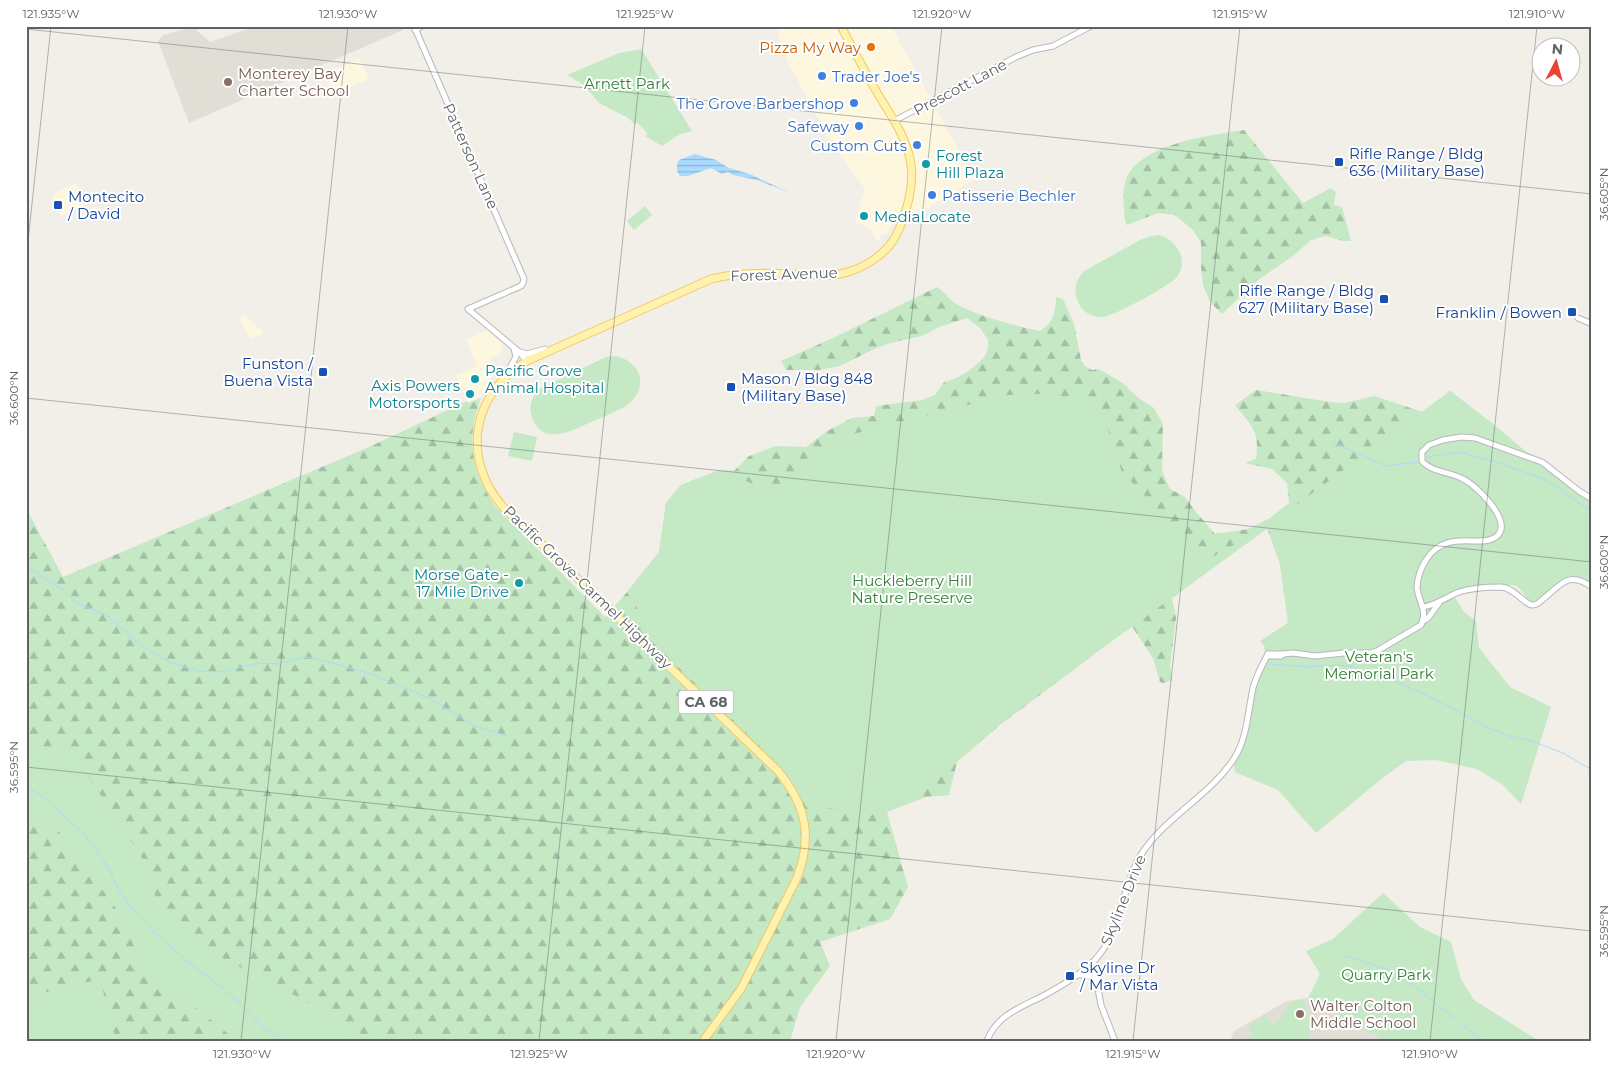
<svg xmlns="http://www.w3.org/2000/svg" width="1618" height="1067" font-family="Montserrat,sans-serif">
  <defs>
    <pattern id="forest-firs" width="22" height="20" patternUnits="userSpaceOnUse" patternTransform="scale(1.25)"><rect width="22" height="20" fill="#c5e8c5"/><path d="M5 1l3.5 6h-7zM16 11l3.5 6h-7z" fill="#a3c0a4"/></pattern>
    <pattern id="water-rules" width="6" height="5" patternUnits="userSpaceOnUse" patternTransform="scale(1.25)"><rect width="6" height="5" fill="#aadaff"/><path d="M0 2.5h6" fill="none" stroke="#8eb4d2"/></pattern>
  </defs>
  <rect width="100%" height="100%" fill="#f1efe8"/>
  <g fill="#fef7e0">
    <polygon points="776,26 891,26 975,180 962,185 963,187 912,217 897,216 887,234 883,234 878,241 869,228 855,222 865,189 828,137 788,62"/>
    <polygon points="360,58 369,79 333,95 324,74"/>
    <polygon points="76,183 86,205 61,216 54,200 53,194"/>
    <polygon points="245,315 263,332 262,334 251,339 239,318"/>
    <polygon points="487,330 503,345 500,353 489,359 495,373 481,396 468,403 456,375 477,366 466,340"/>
  </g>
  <g fill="#e1ded6">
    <polygon points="256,26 400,26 403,30 189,123 158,41 163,35 193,27 210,42"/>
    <polygon points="1308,998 1350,1021 1386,1041 1230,1041 1234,1031 1287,1001"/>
  </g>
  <g fill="url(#forest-firs)">
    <path d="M1244,130L1303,203L1331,188L1336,192L1334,205L1342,207L1351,241H1343L1326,236L1311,240L1293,256L1258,280L1222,314L1210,302L1203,285L1201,268V243L1193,230L1175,215L1158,213L1127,225L1125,221C1124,209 1122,195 1125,183C1135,144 1211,135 1244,130Z"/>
    <path d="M937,287C945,292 950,301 958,305C983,318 1013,325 1040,331C1053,323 1056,312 1056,297L1063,299L1074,324L1081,360L1085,366L1092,370L1099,369L1124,384L1137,397L1154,408L1163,424L1162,471L1170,489L1185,497L1196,512L1215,534L1248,529L1270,518L1289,503L1287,483L1272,469L1245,463L1256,459C1260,430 1252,427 1235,405L1256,390L1330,402L1345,403L1374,396L1423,412L1450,391L1493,424L1574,492L1592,503V582L1583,578L1569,576L1534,602L1529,600L1518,586L1501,584L1469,586L1434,600L1284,593L1280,564L1267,528L1172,598L1176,618L1170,666L1172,680L1164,683L1160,682L1153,658L1129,622L1087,660L1001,724L957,762L949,795L926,797L887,812L908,887L890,919L820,942L830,966L800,1007L790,1041H26V508L63,577L369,447L467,401L468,403L481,398C466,440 470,469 495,506L605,617L628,591L659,552L666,503L681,485L720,470L734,471L749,456L776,446L806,447L827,431L852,418L874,416L876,406L922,400L935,395L944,382C957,380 981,365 987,352C988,349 988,344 988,340L981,329L967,318L939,327L922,336L890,343L874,349L840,366L819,370H786L781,361L833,338Z"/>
  </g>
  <g fill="#c5e8c5">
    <polygon points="641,49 692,131 680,134 662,146 645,136 648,134 638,123 635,124 628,118 599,103 584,85 567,75 619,53"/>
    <polygon points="645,206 652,215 634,230 627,221"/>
    <path d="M1159,235C1177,240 1189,260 1177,277C1171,285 1114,316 1103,317C1092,318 1080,311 1077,299C1073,288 1077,279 1084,271L1142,239L1151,236Z"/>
    <path d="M615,356C643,361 649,390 626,406C615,412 603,417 591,422C572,431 542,447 532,417C528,407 532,397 539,389L606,357Z"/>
    <path d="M1450,391L1493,424L1574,492L1592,503V582L1583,578L1569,576L1534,602C1525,599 1523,588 1514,585L1469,586L1452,593L1464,612L1476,621L1479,648L1510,687L1551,707L1521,804L1503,785L1477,769L1436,760L1406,761L1380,780L1316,833L1278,790L1235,772L1234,767L1251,708L1256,684L1268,660V654L1264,649L1265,647L1260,641L1288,623L1280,564L1268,528L1042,692L887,812L806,807L795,784L782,767L641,631L646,625L628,591L659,552L666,503L681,485L720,470L758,486L782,488C805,468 825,448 853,434L1008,395L1039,394L1074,397L1103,415L1122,472L1207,560L1272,523Z"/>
    <polygon points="514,432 537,437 532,461 508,456"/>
    <polygon points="26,743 75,756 142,858 160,910 188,938 211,952 352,1025 345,1041 237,1041 142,965 121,915 54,825 26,816"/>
    <polygon points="1383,893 1420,927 1451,942 1461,979 1474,1000 1539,1041 1386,1041 1308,998 1320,974 1306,951 1333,939"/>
    <polygon points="100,979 116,1041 26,1041 26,997"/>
    <path d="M1301,1000H1304L1310,1022L1309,1041H1256L1246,1039L1253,1035L1248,1026L1257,1021L1263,1030L1258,1020L1266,1015L1272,1025C1280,1022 1287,1010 1290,1002Z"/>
  </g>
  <path fill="url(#water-rules)" d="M695,154L716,160L729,168L750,174L788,192L757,180L733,175L728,172L722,174L711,168L688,176H680C676,171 676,166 679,160Z"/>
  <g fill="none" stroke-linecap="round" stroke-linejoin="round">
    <g stroke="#aadaff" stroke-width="1">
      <polyline points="1332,442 1386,466 1418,462"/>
      <polyline points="1428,457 1459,452 1496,462 1546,480 1592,512"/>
      <polyline points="26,566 63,590 77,603 106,615 140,645 167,661 199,671 222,672 258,663 278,664 306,657 318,659 368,673 427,697 475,726 507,736"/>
      <polyline points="1270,664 1308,667 1338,665 1357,667"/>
      <polyline points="1384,676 1433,698 1487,727 1508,736 1529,740 1563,753 1592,770"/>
      <polyline points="26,788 40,794 83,833 108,866 118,889 130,906 154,932 188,962 219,985 246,1009 262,1026 281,1041"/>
      <polyline points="1346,956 1398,973 1483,1041"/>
    </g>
    <g stroke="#b5b8bc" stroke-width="7">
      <g id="minor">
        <polyline points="414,26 524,279 523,283 521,286 468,309 518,351 527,361"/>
        <polyline points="415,30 422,26"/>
        <polyline points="894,121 1016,57 1033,50 1053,46 1091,26"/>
        <polyline points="1578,318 1592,324"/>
        <polyline points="520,352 527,354 545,349"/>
        <polyline points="505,376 516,357 514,349"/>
        <path d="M1423,607C1437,605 1446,597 1459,592C1471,588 1487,587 1501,587C1515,588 1526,606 1533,605C1537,605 1540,602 1543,599C1561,585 1568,570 1592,587"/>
        <polyline points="1423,621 1428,618 1439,603"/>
        <path d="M1268,654L1270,656H1281L1283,654L1293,653L1315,656L1344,653H1370L1377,651L1421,625C1428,612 1419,602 1417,588C1417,579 1421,567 1426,560C1448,526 1483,551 1498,535C1512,520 1476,485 1463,479C1451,472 1431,472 1422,461V452L1429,445L1443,440L1461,437L1475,438L1542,462L1579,491L1592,499"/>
        <polyline points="1268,654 1283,654"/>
        <polyline points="1093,962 1101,1005 1115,1041"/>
        <polyline points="1078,975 1088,975 1097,982"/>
        <path d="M987,1041C996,1016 1019,1008 1041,997C1060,987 1079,976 1094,961C1121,933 1121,891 1139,858C1162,818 1210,797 1235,757C1247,738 1248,711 1253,688C1256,676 1262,665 1268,654"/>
      </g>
    </g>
    <g stroke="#f2c960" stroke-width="9">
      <path id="major" d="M703,1041L741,989L797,878C813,836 806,805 778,771L503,507C461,458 471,394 527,361L711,279C739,272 766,273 794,274C809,275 825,277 840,274C865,269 891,252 900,227C908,207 914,186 911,165C908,140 892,117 879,96C866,73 853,50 841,26"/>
    </g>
    <use href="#minor" stroke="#fff" stroke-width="5"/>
    <use href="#major" stroke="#fff2af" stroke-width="7"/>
  </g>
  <path fill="none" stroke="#5f6368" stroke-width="1" stroke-opacity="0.45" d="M26,29L1592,194M26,260L51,26M26,398L1592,562M26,767L1592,931M241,1041L348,26M539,1041L645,26M836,1041L942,26M1133,1041L1240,26M1430,1041L1537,26"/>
  <circle fill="#e8710a" stroke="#fff" stroke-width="2" cx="871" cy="47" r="5"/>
  <g fill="#3f7fe0" stroke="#fff" stroke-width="2">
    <circle cx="822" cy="76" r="5"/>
    <circle cx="854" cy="103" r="5"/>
    <circle cx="859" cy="126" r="5"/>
    <circle cx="917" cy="145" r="5"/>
    <circle cx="932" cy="195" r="5"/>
  </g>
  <g fill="#8d6e63" stroke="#fff" stroke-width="2">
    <circle cx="228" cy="82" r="5"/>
    <circle cx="1300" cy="1014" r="5"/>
  </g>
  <g fill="#1a4fb4" stroke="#fff" stroke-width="2">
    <rect x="1334" y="157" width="10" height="10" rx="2.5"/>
    <rect x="53" y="200" width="10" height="10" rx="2.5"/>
    <rect x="1379" y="294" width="10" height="10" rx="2.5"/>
    <rect x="1567" y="307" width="10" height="10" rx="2.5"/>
    <rect x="318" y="367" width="10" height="10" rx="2.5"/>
    <rect x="726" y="382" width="10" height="10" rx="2.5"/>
    <rect x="1065" y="971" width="10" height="10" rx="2.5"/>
  </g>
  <g fill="#0f9aa8" stroke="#fff" stroke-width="2">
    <circle cx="926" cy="164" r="5"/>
    <circle cx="864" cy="216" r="5"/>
    <circle cx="475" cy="379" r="5"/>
    <circle cx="470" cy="394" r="5"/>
    <circle cx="519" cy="583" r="5"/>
  </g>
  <g text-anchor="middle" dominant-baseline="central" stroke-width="4" stroke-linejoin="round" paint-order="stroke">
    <rect fill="#fff" stroke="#8f9295" stroke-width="1" x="678.5" y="690.5" width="55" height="23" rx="4"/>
    <g font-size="14" font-weight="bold" fill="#5f6368">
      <text x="706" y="702">CA 68</text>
    </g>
    <g font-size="15" fill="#c56008" stroke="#fff" text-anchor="end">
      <text x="861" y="47">Pizza My Way</text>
    </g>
    <g font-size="15" fill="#785e54" stroke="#fff" text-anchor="start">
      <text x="238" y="73">Monterey Bay<tspan x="238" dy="17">Charter School</tspan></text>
      <text x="1310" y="1005">Walter Colton<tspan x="1310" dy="17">Middle School</tspan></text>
    </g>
    <g font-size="15" fill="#366cbe" stroke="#fff" text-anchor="end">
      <text x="832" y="76" text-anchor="start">Trader Joe's</text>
      <text x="844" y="103">The Grove Barbershop</text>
      <text x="849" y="126">Safeway</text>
      <text x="907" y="145">Custom Cuts</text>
      <text x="942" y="195" text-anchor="start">Patisserie Bechler</text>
    </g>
    <g font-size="15" fill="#348238" stroke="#fff">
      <text x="627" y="83">Arnett Park</text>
      <text x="912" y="580">Huckleberry Hill<tspan x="912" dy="17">Nature Preserve</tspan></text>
      <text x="1379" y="656">Veteran's<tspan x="1379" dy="17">Memorial Park</tspan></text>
      <text x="1386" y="974">Quarry Park</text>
    </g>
    <g font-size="15" fill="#5f6368" stroke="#fff">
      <text transform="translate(960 87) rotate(-28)">Prescott Lane</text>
      <text transform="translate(471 156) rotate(66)">Patterson Lane</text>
      <text transform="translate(784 274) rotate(-2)">Forest Avenue</text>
      <text transform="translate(588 587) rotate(44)">Pacific Grove-Carmel Highway</text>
      <text transform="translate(1123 900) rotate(-68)">Skyline Drive</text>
    </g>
    <g font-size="15" fill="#164399" stroke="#fff" text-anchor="start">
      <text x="1349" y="153">Rifle Range / Bldg<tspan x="1349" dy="17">636 (Military Base)</tspan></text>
      <text x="68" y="196">Montecito<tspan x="68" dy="17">/ David</tspan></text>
      <text x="1374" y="290" text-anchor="end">Rifle Range / Bldg<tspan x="1374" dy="17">627 (Military Base)</tspan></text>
      <text x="1562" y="312" text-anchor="end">Franklin / Bowen</text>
      <text x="313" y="363" text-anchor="end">Funston /<tspan x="313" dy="17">Buena Vista</tspan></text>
      <text x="741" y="378">Mason / Bldg 848<tspan x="741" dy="17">(Military Base)</tspan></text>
      <text x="1080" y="967">Skyline Dr<tspan x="1080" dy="17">/ Mar Vista</tspan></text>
    </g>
    <g font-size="15" fill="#0d838f" stroke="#fff" text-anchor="start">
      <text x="936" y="155">Forest<tspan x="936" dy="17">Hill Plaza</tspan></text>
      <text x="874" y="216">MediaLocate</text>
      <text x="485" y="370">Pacific Grove<tspan x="485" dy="17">Animal Hospital</tspan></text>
      <text x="460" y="385" text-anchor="end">Axis Powers<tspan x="460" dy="17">Motorsports</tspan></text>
      <text x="509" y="574" text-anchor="end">Morse Gate -<tspan x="509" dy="17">17 Mile Drive</tspan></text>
    </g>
  </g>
  <rect width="1618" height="1067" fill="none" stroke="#ffffff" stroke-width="55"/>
  <g transform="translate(1556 62) rotate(6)"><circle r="24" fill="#ffffff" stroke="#bfc1c3"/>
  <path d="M0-4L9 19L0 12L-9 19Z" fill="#ea4335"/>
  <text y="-8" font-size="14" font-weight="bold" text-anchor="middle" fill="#5f6368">N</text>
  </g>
  <rect x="28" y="28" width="1562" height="1012" fill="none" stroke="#5f6368" stroke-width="2"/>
  <g font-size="12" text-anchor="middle" fill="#5f6368">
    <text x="51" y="18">121.935°W</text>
    <text x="348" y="18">121.930°W</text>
    <text x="645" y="18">121.925°W</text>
    <text x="942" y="18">121.920°W</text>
    <text x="1240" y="18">121.915°W</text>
    <text x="1537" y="18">121.910°W</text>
    <text transform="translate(1604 194) rotate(-90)" y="4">36.605°N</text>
    <text transform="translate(14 398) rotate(-90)" y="4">36.600°N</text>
    <text transform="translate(1604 562) rotate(-90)" y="4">36.600°N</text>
    <text transform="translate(14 767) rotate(-90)" y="4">36.595°N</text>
    <text transform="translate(1604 931) rotate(-90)" y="4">36.595°N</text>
    <text x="242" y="1058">121.930°W</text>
    <text x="539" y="1058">121.925°W</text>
    <text x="836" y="1058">121.920°W</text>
    <text x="1133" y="1058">121.915°W</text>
    <text x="1430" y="1058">121.910°W</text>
  </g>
</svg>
